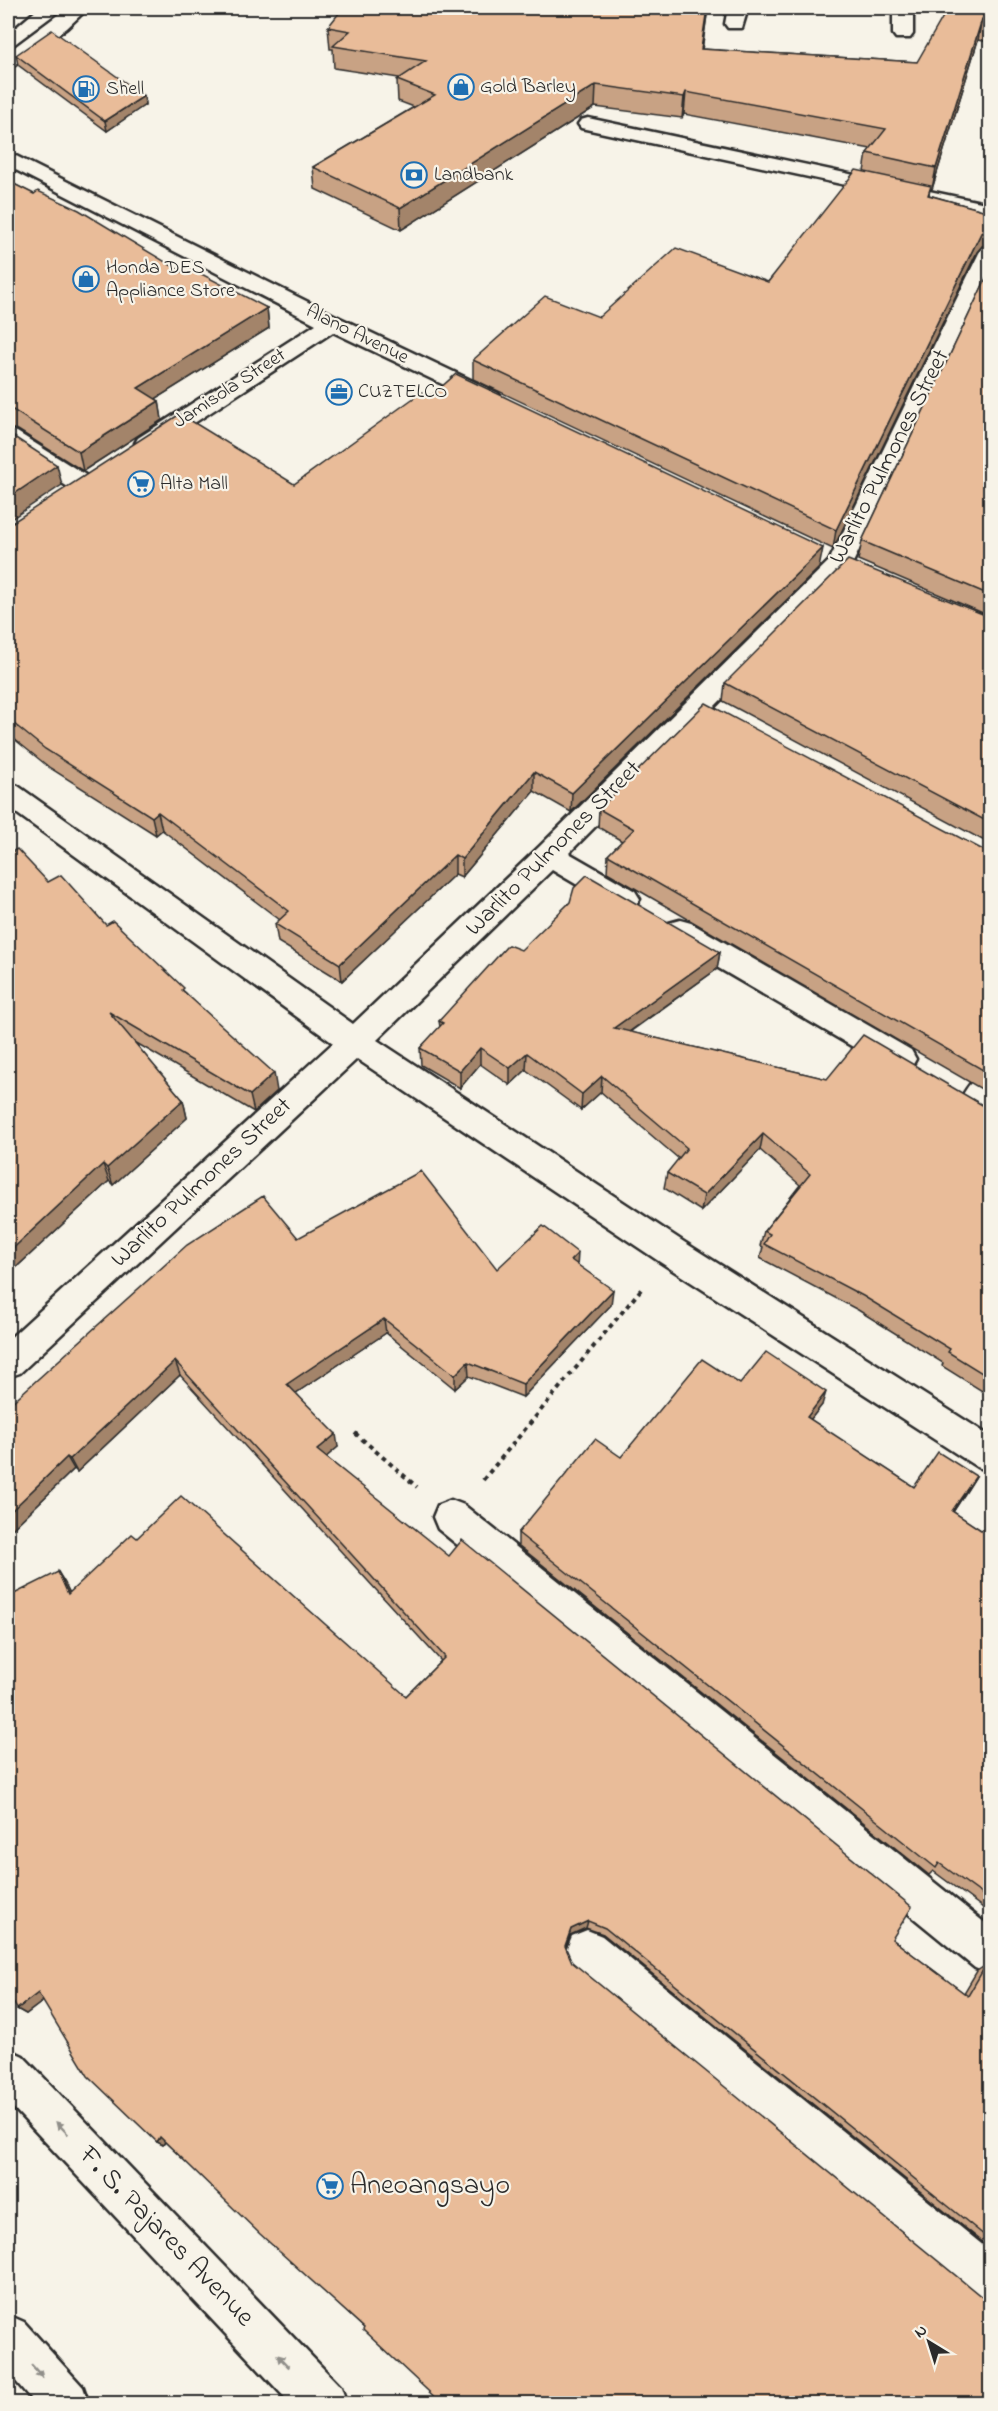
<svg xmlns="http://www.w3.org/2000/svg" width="998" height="2411" font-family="'Indie Flower',sans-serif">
  <rect width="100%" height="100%" fill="#f7f3e8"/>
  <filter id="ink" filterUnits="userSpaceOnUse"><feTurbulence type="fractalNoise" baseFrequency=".0167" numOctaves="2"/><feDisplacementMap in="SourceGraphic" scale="12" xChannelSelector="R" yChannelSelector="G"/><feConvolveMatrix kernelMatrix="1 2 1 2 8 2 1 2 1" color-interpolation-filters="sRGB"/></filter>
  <g filter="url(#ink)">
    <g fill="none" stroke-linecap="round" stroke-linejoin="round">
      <g stroke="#2b2b2b" stroke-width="5">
        <g id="minor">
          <polygon points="728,8 748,8 742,28 728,28 725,24"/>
          <polygon points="893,8 913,8 913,34 910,38 896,38 893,34"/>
          <polygon points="588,118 990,204 990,216 581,128 578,124 581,120"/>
          <polygon points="8,152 340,318 498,393 502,398 498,403 490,405 482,403 333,332 156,448 147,450 138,448 135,443 138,438 316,324 8,166"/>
          <polygon points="990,246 990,275 849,571 569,853 635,891 640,899 635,907 625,910 615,907 552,870 377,1040 684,1242 990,1436 990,1471 977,1467 660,1262 357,1059 20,1373 8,1377 8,1340 333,1043 8,807 8,783 18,786 353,1024 539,847 829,561 979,253 982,248"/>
          <polygon points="8,430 17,432 92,479 95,485 92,491 83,493 74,491 8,447"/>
          <polygon points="680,920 691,923 911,1050 916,1059 911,1068 900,1072 889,1068 669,939 665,931 669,923"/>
          <path d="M990,1069C992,1091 997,1122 964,1111L959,1102C966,1088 975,1074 990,1069Z"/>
          <polygon points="451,1500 464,1505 990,1927 990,1974 975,1968 438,1529 433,1517 438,1505"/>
          <polygon points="587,1930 602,1936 990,2251 990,2303 974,2296 572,1966 566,1951 572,1936"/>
        </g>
      </g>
      <g stroke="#2b2b2b" stroke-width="5">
        <g id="major">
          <polygon points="14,8 35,8 15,25 8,27 8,12"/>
          <polygon points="67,8 88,8 67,28 15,65 8,67 8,52"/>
          <polygon points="8,2049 23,2056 341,2387 347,2404 291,2404 8,2102"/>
          <polygon points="8,2315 24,2322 83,2387 89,2404 35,2404 8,2372"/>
        </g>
      </g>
      <g stroke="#2b2b2b" stroke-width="4" stroke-dasharray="4.5 4.5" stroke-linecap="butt">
        <polyline points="355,1433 417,1487"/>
        <polyline points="483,1480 643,1287"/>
      </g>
      <use href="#minor" fill="#f7f3e8" fill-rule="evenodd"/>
      <use href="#major" fill="#f7f3e8" fill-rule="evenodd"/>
    </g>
    <g fill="#c8a284" stroke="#2b2b2b" stroke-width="1.5">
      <polygon points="708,8 702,49 917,62 990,8 990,42 978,40 932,189 930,189 929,195 990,212 990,245 982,246 977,252 833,549 473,379 473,360 599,317 768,282 864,172 867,153 871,149 684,114 682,118 595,107 401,230 315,189 313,167 414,107 398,101 397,80 399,78 334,68 333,49 330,49 328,27"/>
      <polygon points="16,55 144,96 145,105 107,131 18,65"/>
      <polygon points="8,181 182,272 267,308 269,328 155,399 159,401 162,420 83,471 18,430 8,428"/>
      <polygon points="990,270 990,616 858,560 862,541"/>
      <polygon points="294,484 819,568 571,812 534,791 462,877 455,874 342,981 278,942 275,924 280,920 162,830 156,835 50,768 8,734 8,523"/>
      <polygon points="990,617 990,844 723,701 725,683"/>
      <polygon points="599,809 990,853 990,1094 607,872 608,855 622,841 598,827"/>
      <polygon points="48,882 106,925 186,993 277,1091 254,1112 133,1041 183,1100 187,1118 113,1185 109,1181 8,1275"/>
      <polygon points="521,950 720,952 717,969 630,1032 827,1079 990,1108 990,1396 942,1366 943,1363 858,1310 760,1258 763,1247 760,1246 764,1231 800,1185 760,1150 701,1211 664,1188 667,1173 679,1159 601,1092 581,1110 526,1070 510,1085 480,1064 460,1088 421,1065 420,1048 440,1027 439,1021"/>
      <polygon points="298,1238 497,1269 577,1264 611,1305 523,1397 469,1376 455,1389 386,1333 296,1393 338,1447 326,1457 892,1939 964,1993 977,1971 986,1965 990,1967 990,2248 603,1934 586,1928 570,1935 566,1947 364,2328 165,2142 163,2145 157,2142 43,2001 26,2014 17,2009 58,1572 70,1593 137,1538 406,1696 441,1661 180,1375 77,1472 74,1469 8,1533 8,1410 11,1407 9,1405"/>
      <polygon points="740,1384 822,1405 810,1420 914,1487 976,1476 953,1512 990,1536 990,1913 933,1871 929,1875 518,1545 518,1533 621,1457"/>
    </g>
    <g fill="#a3846b" stroke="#2b2b2b" stroke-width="1.5">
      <polygon points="707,8 708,8 699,71 701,49"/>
      <polygon points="982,19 978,40 932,189 936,168"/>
      <polygon points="596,85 595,107 401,230 400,208"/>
      <polygon points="686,92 684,114 682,118 684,97"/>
      <polygon points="144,96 145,105 107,131 105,121"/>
      <polygon points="990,226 990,245 982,246 977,252 833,549 836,530 981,233 986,227"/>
      <polygon points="267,308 269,328 141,408 138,388"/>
      <polygon points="159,401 162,420 83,471 79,452"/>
      <polygon points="57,465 62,485 8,521 8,498"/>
      <polygon points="823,548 819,568 571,812 572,793"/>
      <polygon points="534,772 534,791 462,877 462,859"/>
      <polygon points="158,812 162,830 156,835 152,817"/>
      <polygon points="455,855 455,874 342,981 340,964"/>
      <polygon points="720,952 717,969 612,1044 614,1028"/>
      <polygon points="480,1048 480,1064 460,1088 460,1071"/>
      <polygon points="527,1053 526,1070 510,1085 510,1068"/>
      <polygon points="274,1073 277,1091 254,1112 250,1095"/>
      <polygon points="602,1076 601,1092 581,1110 582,1094"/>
      <polygon points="183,1100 187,1118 113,1185 107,1168"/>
      <polygon points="763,1134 760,1150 701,1211 704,1195"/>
      <polygon points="103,1164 109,1181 8,1275 8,1253"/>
      <polygon points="578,1253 577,1268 571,1260"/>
      <polygon points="613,1290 611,1305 523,1397 523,1384"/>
      <polygon points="384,1319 386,1333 290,1397 287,1384"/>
      <polygon points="175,1361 180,1375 77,1472 70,1459"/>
      <polygon points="468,1362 469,1376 455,1389 455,1375"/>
      <polygon points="826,1392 822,1405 802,1430 807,1417"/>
      <polygon points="336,1434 338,1447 319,1463 317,1450"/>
      <polygon points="67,1457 74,1469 8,1533 8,1514"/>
      <polygon points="976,1476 968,1489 945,1524 952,1511"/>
      <polygon points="58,1572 65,1583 75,1605 68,1594"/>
      <polygon points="588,1921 586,1928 570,1935 564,1952 565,1946 571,1929"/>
      <polygon points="38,1993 46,1999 26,2014 17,2009"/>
      <polygon points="160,2137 166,2140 163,2145 157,2142"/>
    </g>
    <g fill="#e9bc99" stroke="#2b2b2b" stroke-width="1.5">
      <polygon points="343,8 707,8 701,49 917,62 948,8 990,8 990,20 982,19 936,168 867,153 886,129 686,92 684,97 596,85 400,208 313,167 435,95 397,80 426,61 333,46 350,31 328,27"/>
      <polygon points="52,30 144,96 105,121 16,55"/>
      <polygon points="856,170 931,186 928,195 990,212 990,226 986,227 981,233 836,530 473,360 545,296 599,317 676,248 768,282"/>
      <polygon points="8,181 34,194 38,191 79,210 182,272 190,268 267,308 138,388 159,401 79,452 13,410 8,410"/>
      <polygon points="990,270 990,595 862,541"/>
      <polygon points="456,374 823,548 572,793 534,772 462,859 455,855 340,964 275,924 289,911 158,812 152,817 45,749 8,719 8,523 13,522 180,414 294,484 422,392 431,396"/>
      <polygon points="8,433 57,465 8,498"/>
      <polygon points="848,560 990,617 990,823 725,683"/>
      <polygon points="706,703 985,851 990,853 990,1074 608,855 634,829 599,809"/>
      <polygon points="17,849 48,882 61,875 106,925 113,921 184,988 182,990 274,1073 250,1095 109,1012 183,1100 107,1168 103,1164 8,1253 8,854"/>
      <polygon points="587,875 720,952 614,1028 827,1079 863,1035 984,1106 990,1108 990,1378 948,1352 950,1349 863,1296 764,1244 770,1234 764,1231 810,1174 763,1134 704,1195 667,1173 687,1148 602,1076 582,1094 527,1053 510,1068 480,1048 460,1071 420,1048 443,1023 439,1021 508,945 521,950 570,902 574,888"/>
      <polygon points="421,1171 497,1269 543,1226 578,1253 571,1260 613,1290 523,1384 468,1362 455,1375 384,1319 287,1384 336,1434 317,1450 449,1556 462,1540 912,1907 892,1939 968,1996 986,1965 990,1967 990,2240 605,1928 588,1921 571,1929 565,1946 572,1962 982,2297 990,2300 990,2403 441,2403 363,2330 364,2328 260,2234 160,2137 157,2142 88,2076 38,1993 17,2009 8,1993 8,1597 58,1572 68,1594 132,1534 137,1538 181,1496 406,1696 445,1657 175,1361 70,1459 67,1457 8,1514 8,1410 11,1407 9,1405 187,1245 263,1196 298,1238"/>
      <polygon points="766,1352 826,1392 807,1417 914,1487 938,1452 976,1476 952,1511 990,1536 990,1900 939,1863 936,1868 518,1533 595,1439 621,1457 702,1359 740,1384"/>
    </g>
    <defs><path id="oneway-solid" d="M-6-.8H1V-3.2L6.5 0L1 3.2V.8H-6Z" transform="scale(1.5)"/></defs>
    <g fill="#918f8a">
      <use href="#oneway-solid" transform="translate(62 2128) rotate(-134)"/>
      <use href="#oneway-solid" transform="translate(283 2361) rotate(-134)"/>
      <use href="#oneway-solid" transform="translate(37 2371) rotate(48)"/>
    </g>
  </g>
  <defs>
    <g id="shop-ring" transform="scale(1.35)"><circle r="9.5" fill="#f7f3e8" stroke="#1f6fb2" stroke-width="1.5"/><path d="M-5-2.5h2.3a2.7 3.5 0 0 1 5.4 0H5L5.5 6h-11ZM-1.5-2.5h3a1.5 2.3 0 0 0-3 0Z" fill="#1f6fb2"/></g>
    <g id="fuel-ring" transform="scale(1.35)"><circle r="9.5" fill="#f7f3e8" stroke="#1f6fb2" stroke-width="1.5"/><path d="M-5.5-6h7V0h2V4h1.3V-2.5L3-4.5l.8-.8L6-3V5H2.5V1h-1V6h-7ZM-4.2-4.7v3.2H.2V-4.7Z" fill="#1f6fb2"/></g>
    <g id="bank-ring" transform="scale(1.35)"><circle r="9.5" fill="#f7f3e8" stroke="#1f6fb2" stroke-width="1.5"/><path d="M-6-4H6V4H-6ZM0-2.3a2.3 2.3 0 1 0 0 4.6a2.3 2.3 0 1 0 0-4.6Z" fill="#1f6fb2"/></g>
    <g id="office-ring" transform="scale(1.35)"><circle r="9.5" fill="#f7f3e8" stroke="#1f6fb2" stroke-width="1.5"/><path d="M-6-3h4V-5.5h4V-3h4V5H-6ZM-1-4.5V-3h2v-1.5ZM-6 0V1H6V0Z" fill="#1f6fb2"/></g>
    <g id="supermarket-ring" transform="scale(1.35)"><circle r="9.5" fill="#f7f3e8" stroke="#1f6fb2" stroke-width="1.5"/><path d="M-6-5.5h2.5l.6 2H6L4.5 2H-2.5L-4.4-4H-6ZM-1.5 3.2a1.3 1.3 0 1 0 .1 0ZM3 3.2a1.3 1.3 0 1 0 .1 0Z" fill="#1f6fb2"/></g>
  </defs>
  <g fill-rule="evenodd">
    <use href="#shop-ring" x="461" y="87"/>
    <use href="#fuel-ring" x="86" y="89"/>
    <use href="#bank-ring" x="414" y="175"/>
    <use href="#shop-ring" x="86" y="279"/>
    <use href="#office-ring" x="339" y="392"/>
    <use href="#supermarket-ring" x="141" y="484"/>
    <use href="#supermarket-ring" x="330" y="2186"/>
  </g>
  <g text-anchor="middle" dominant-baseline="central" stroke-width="4.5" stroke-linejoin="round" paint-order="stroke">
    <g font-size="20" fill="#2b2b2b" stroke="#f7f3e8" text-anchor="start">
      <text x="480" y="87">Gold Barley</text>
      <text x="106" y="89">Shell</text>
      <text x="434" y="175">Landbank</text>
      <text x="106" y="268">Honda DES<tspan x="106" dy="23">Appliance Store</tspan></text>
      <text x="358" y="392">CUZTELCO</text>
      <text x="160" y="484">Alta Mall</text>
    </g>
    <g font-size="20" fill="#2b2b2b" stroke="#f7f3e8">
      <text transform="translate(357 335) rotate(26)">Alano Avenue</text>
      <text transform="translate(230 389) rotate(-33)">Jamisola Street</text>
    </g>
    <g font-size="24" fill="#2b2b2b" stroke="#f7f3e8">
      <text transform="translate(890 457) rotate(-63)">Warlito Pulmones Street</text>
      <text transform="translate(554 849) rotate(-45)">Warlito Pulmones Street</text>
      <text transform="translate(202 1183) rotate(-43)">Warlito Pulmones Street</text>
    </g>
    <g font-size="28" fill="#2b2b2b" stroke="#f7f3e8" text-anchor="start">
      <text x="350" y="2186">Aneoangsayo</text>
    </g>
    <g font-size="28" fill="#2b2b2b" stroke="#f7f3e8">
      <text transform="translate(166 2237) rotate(46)">F. S. Pajares Avenue</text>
    </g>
  </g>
  <rect width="998" height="2411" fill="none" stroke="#f7f3e8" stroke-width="30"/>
  <rect x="15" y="15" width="968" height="2381" fill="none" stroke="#2b2b2b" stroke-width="2" filter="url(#ink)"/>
  <g transform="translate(929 2342) rotate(322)" stroke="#f7f3e8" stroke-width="4.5" paint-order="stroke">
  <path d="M0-4.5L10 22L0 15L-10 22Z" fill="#2b2b2b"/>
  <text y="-9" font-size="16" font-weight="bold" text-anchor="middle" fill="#2b2b2b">N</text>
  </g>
</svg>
